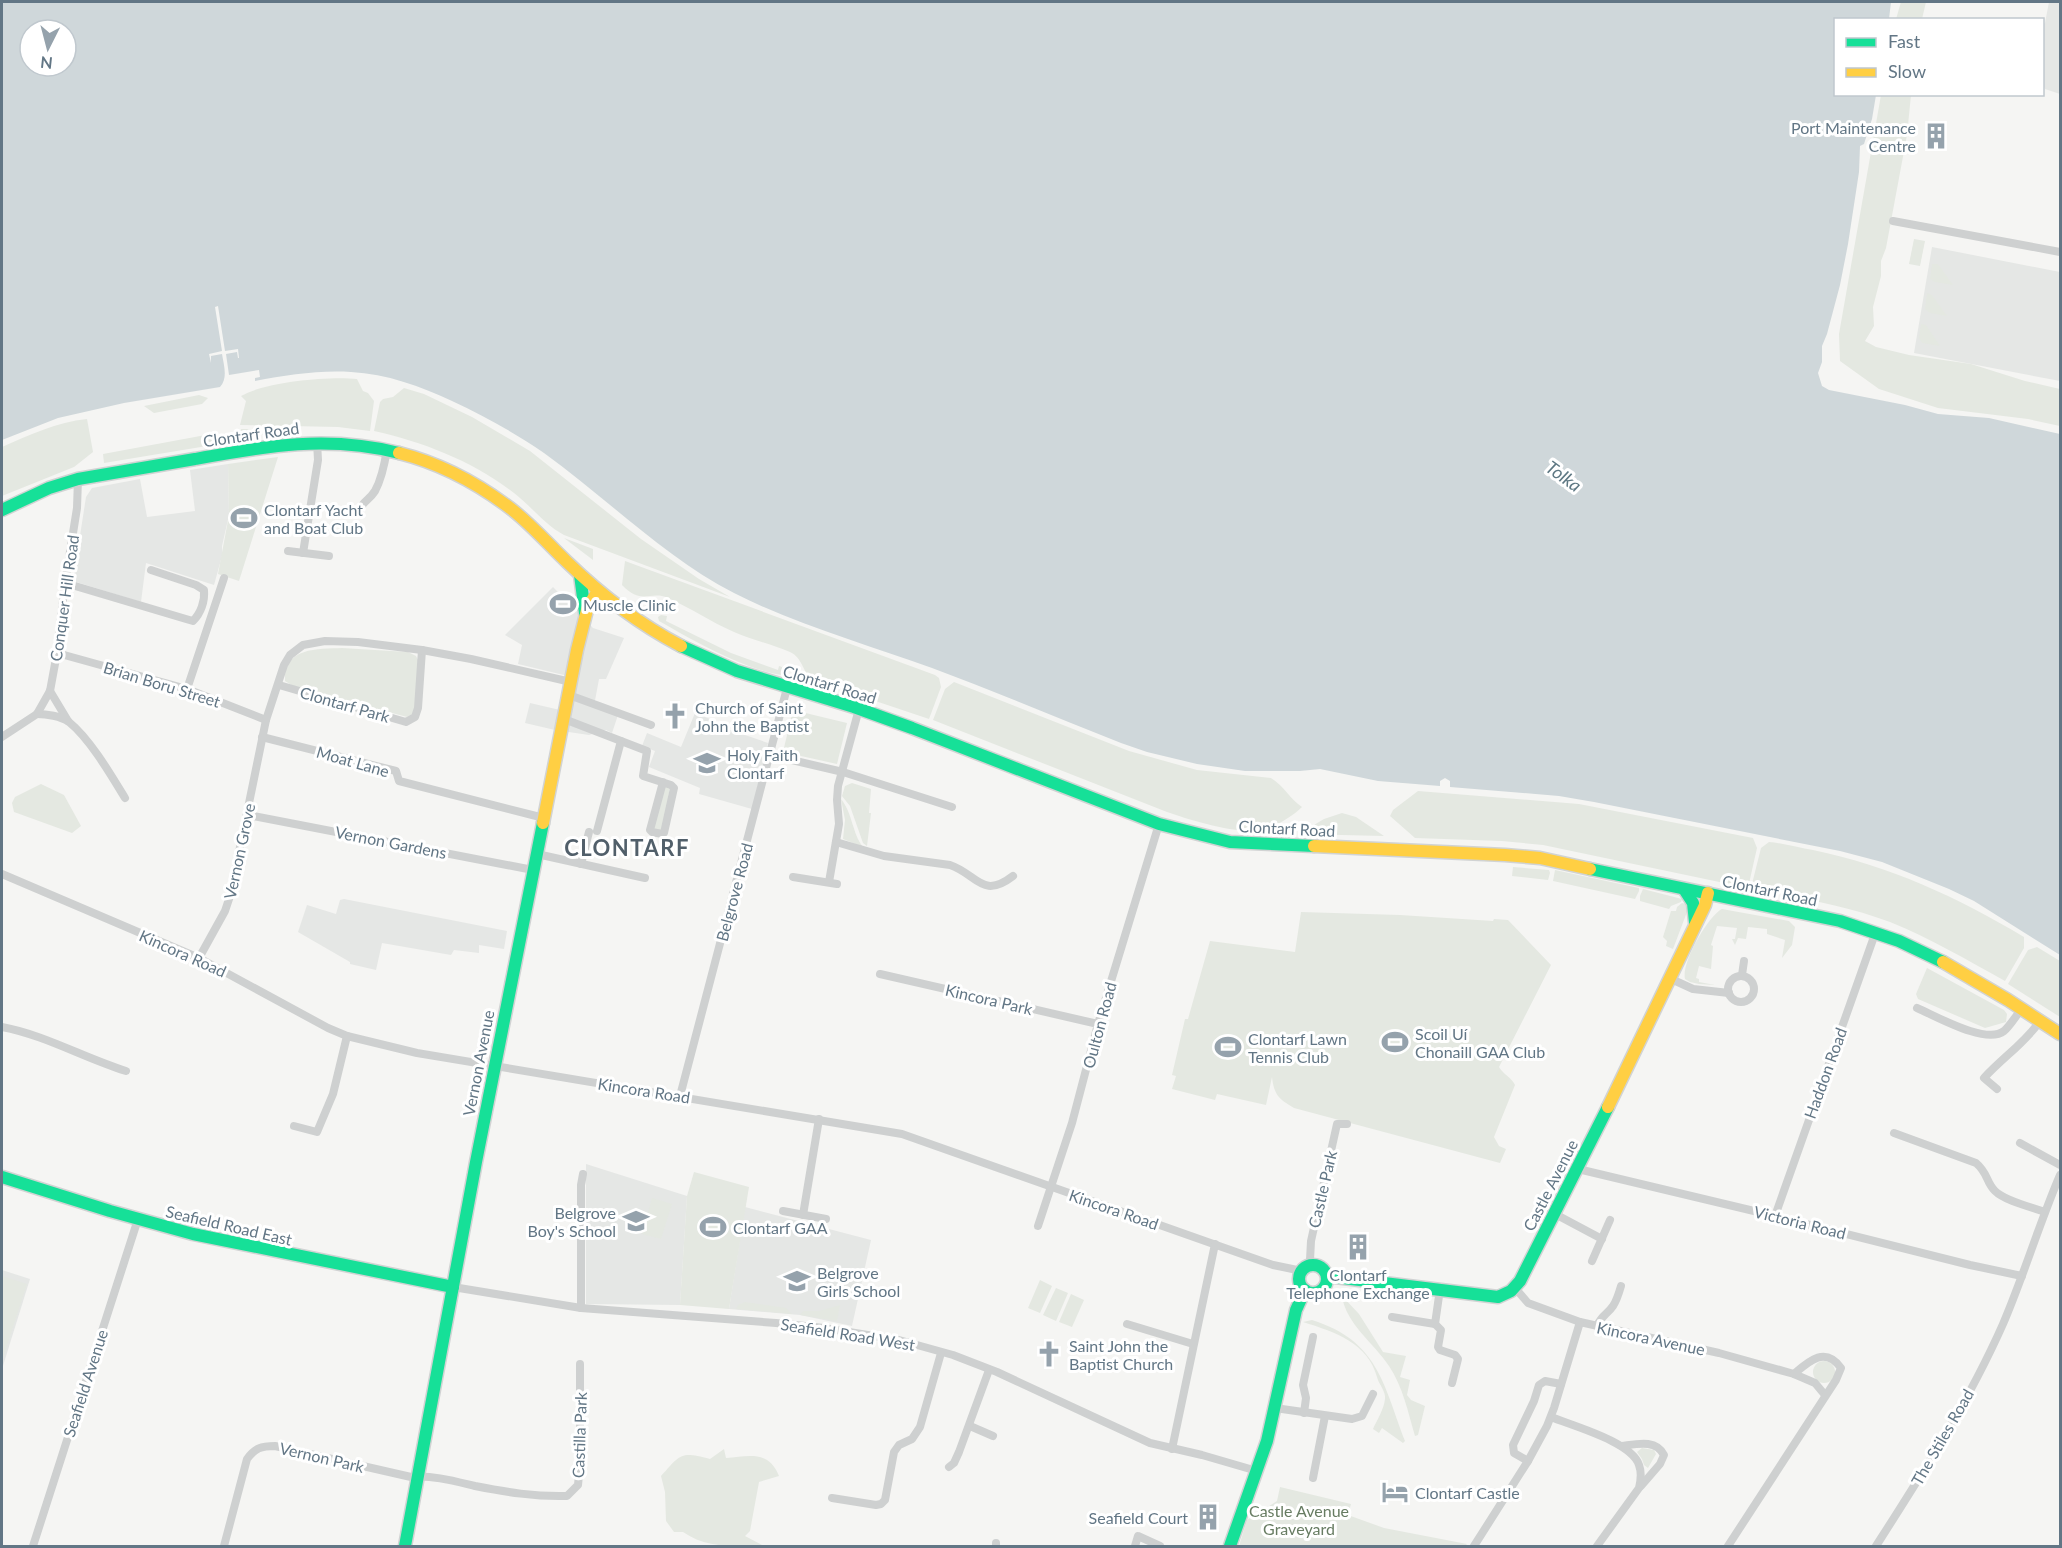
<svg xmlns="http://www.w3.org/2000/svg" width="2062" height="1548" font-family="Lato,sans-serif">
  <rect width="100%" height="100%" fill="#f5f5f3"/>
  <g fill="#e5e7e5">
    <polygon points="2049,2 2060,2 2060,94 2045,89 2043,85 2043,24 2045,23"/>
    <polygon points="1932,247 2060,272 2060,381 1914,353"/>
    <polygon points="228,464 229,515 222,546 222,556 214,585 146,563 141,602 73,581 86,497 92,488 140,479 147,517 195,511 190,470"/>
    <polygon points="553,587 593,628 624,638 606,679 599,679 594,706 618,715 612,733 606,730 589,735 555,730 525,723 530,703 560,710 568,676 518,664 522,645 505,635"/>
    <polygon points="695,713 720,723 719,726 768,743 752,809 699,794 700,788 649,767 655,751 642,746 647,733 681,747"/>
    <polygon points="344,899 507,931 504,949 479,945 479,953 454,950 451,955 382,943 376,970 350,964 350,962 298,932 307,905 336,914 340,900"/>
    <polygon points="586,1164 687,1196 680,1305 586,1304"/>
    <polygon points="745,1207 871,1240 852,1326 800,1315 729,1309"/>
    <polygon points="2,1270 30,1279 2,1369"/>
  </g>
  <g fill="#e4e8e1">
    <polygon points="1901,2 1926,2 1922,19 1896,19"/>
    <polygon points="1881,95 1911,95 1907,135 1886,248 1881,261 1881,276 1873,307 1874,326 1865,341 1876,347 1909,355 1971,364 2025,381 2060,389 2060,426 2028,419 1938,408 1879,389 1840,361 1839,334"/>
    <polygon points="1914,239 1925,241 1920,266 1909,264"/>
    <polygon points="1932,264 1938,264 1953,285 1935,282 1930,279"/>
    <polygon points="1927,293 1932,295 1947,316 1930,313 1925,309"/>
    <polygon points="1921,324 1926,325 1940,346 1922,343 1919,338"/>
    <path d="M357,379L363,391L368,393L374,401L370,431L338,427L240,425L246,401L241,396C265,382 328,376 357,379Z"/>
    <path d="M404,388L424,394L472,417L530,451L641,539L699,579L730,597L564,535C545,525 531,506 514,493C473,461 423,442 374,431L380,402L383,399L393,397Z"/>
    <polygon points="199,395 208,398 202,404 154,413 144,406"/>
    <path d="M87,419L93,452L74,467L2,496V447C29,435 57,422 87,419Z"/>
    <polygon points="241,429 291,430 242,438"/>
    <polygon points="211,434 213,445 104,463 103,454"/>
    <polygon points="278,457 239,581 218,574 229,515 228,464"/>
    <polygon points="564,538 593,549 593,560"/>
    <path d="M625,561L935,675L939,678L941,687L929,719L813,680C802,672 803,658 790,652C772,644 752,640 734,632C711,622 691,608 668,598C650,590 642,606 622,585Z"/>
    <path d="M661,615L667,616L666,621L731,653L778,670L779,666L782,667V675C745,670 692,640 659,621L658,617Z"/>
    <path d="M342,648L408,652L416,656L418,660L416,707L413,714L407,717L293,686L285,681C283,647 318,649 342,648Z"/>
    <path d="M954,682L1129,751L1197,770L1271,778C1284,786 1290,799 1302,807C1293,816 1274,828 1262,830C1238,835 1190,820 1167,812L933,720L945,689Z"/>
    <polygon points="793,710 847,723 837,764 783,752"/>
    <polygon points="852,783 871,789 869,813 871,813 867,846 863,843 850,806 842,796 845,786"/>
    <polygon points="41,784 64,795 81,826 72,833 14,812 12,803 15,797"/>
    <polygon points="665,785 670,786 663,831 653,829"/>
    <polygon points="1418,791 1579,804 1753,838 1757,848 1748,888 1543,845 1502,841 1415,838 1390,816 1393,810"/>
    <path d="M841,799C853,814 852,833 863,847L843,839L845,820Z"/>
    <polygon points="1342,813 1356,817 1384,836 1299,834 1324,819"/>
    <path d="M1769,842C1783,843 1799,848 1813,850C1890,866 1957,897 2024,937V948L2005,981C1967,960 1930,938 1890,922C1845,905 1798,898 1751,888L1761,848Z"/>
    <polygon points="1513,867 1549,870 1550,873 1548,880 1512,876"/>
    <polygon points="1555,870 1639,888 1639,891 1635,899 1553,881"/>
    <polygon points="1643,889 1682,899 1681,902 1671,906 1669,909 1640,901 1640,896"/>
    <polygon points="1682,903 1686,904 1687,912 1673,949 1666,946 1667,941 1663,937 1671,911 1676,911 1677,907"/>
    <path d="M1722,909L1789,921L1795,927L1792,945L1782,958L1785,940L1767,934V929L1748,927L1746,939L1738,938L1735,945L1732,939H1735L1737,928L1717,926L1711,945L1713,946L1711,969L1699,966L1696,978L1699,979V982L1715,985L1699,984L1690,982L1685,979C1681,963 1708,916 1722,909Z"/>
    <path d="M1301,912L1400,915L1493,921L1494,919L1508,920L1551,965L1499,1067C1503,1074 1512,1078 1515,1085L1494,1137L1499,1146L1506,1149L1500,1163L1294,1108C1279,1099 1274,1095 1272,1077L1266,1105L1217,1094L1215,1100L1172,1089L1176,1076L1172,1075L1185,1019H1188L1210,941L1295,952Z"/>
    <polygon points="2037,947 2060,961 2060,1017 2008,984 2028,950"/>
    <polygon points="1927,968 2004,1010 2007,1014 2006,1022 1985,1028 1918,999 1916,994"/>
    <polygon points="694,1172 749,1187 729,1309 680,1305 687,1196"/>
    <polygon points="652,1198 672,1204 661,1239 642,1234"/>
    <polygon points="2,1276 27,1284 2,1361"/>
    <polygon points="1040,1280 1052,1286 1040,1313 1028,1308"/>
    <polygon points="1056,1288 1068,1293 1056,1321 1043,1315"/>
    <polygon points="1071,1294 1084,1300 1072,1327 1059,1322"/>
    <path d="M1342,1296L1359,1314L1383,1352L1406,1356L1400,1377L1410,1380L1407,1395L1411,1400L1425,1406L1418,1435L1415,1436C1408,1412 1403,1387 1389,1366C1374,1343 1346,1324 1342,1296Z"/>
    <polygon points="745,1302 786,1308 792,1314 736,1309 738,1305"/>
    <polygon points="840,1305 837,1321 800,1315 803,1311 819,1311"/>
    <path d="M1312,1320C1378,1341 1383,1383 1405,1441L1403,1443L1382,1428L1379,1433L1373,1429C1377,1420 1384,1409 1385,1399C1386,1391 1379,1385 1377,1377C1368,1343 1335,1332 1303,1322Z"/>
    <circle cx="1824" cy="1372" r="11"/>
    <polygon points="1642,1448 1654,1450 1656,1454 1648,1468 1644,1465 1642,1459 1637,1452"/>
    <path d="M724,1449L726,1458C749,1456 769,1450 779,1476L759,1482L750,1531L745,1536L764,1546C734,1547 706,1548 683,1532H674L666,1521L665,1492L661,1476C681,1454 680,1451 710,1459Z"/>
    <polygon points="1280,1487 1351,1504 1348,1515 1384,1528 1467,1544 1465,1546 1239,1546 1247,1520 1277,1501"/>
  </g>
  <path fill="#cfd7da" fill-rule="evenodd" d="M2,2H1891L1889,19L1836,20V94L1876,95L1872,119L1864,144L1860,146L1859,172L1848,244L1840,285L1827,334L1822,346V362L1818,373L1822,386L1829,390L1905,405L1938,414L1989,418L2060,434V955L1974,901L1949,889L1882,862L1840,851L1594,802L1559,796L1450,787V781L1445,778L1440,781V786L1378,781L1320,769L1300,771H1245L1197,764L1147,752L1121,743C1058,718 996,692 932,668C866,644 797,625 734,593C664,557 608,499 544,453C515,433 484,416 452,401C420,386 387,374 351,372C319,370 287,375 255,381V378L260,377L259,370L229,375L226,354L237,352L238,358H239L238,349L225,351L218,306L215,307L222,351L209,354L211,363V356L222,354C224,366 228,378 220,387L124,403L58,418L2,440ZM30,30H66V66H30Z"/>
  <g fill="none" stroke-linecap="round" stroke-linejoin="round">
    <g stroke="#d1d3d3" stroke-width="15">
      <g id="fast">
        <path d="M2,510L49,488L78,479C117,472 156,466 195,459C267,446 327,435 399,453"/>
        <polyline points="580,575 585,613"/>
        <polyline points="681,646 737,671 854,707 912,728 1159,824 1230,842 1314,846"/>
        <polyline points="1590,869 1840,921 1899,941 1943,962"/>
        <polyline points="1684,889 1693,903 1695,922"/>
        <polyline points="2,1177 110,1211 193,1234 453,1287"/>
        <circle cx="1313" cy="1279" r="14"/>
        <polyline points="1327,1276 1498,1297 1511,1291 1520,1281 1608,1107"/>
        <polyline points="405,1546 476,1162 543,823"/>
        <polyline points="1230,1546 1267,1441 1296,1310 1305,1290"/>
      </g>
    </g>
    <g stroke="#d1d3d3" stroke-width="15">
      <g id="slow">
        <path d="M399,453C439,463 477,483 510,508C531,524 548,544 567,562C601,595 639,624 681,646"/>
        <polyline points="543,823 577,650 588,606 598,591"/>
        <polyline points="1314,846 1505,855 1540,858 1590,869"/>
        <polyline points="1943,962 2008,1000 2060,1034"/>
        <polyline points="1608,1107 1705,905 1708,893"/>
      </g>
    </g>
    <g stroke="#ced0d0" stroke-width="8">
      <polyline points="1893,221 2060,252"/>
      <path d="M359,514C362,500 368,502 375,491C381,480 385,462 387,449"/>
      <polyline points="288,551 329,556"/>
      <polyline points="303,553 318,460 317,442"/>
      <path d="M65,583L186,619L193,621C201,613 205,601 204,590L196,585L151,570"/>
      <polyline points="57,653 187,689 266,720"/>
      <polyline points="279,685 406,722 415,717 418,708 422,650"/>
      <polyline points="187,689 224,578"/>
      <polyline points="50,691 68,721"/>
      <polyline points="569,695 651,725"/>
      <path d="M37,714C46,714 61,716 69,722C90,739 111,775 125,798"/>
      <polyline points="564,719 647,751 643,776 671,785 674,788 664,833 662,834 652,832 650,830 663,782"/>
      <polyline points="2,737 37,714 50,691 57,653 65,583 77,508 78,479"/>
      <polyline points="262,737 396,771 399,781 544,818"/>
      <polyline points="770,755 843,772 952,807"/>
      <polyline points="248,815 533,870"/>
      <polyline points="597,831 621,741"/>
      <path d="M836,842L884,856L950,865C977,874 982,900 1013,876"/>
      <polyline points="537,854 645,878"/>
      <polyline points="581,864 589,832"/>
      <polyline points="2,874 199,958 328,1028 347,1036 417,1053 902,1134 1273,1265 1302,1271"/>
      <polyline points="793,877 837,884"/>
      <polyline points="829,882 839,824 837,800 838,786 859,709"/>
      <polyline points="199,958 225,911 230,896 266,720 284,665 290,655 303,645 325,641 358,642 422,650 471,659 571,682"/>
      <polyline points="880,974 1098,1024"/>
      <polyline points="1742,975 1744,961"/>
      <circle cx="1741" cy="989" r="13"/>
      <polyline points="1669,978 1693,989 1729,993"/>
      <path d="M1917,1008C1936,1016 1986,1045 2004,1031C2011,1025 2016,1015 2022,1009"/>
      <path d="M2,1027C45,1035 84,1058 126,1071"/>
      <path d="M1997,1089L1984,1078C2002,1058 2025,1043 2040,1021"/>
      <polyline points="680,1096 787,688"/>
      <polyline points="294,1126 317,1132 333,1094 347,1036"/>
      <path d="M1894,1133L1976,1163C1988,1173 1986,1182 1995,1191C2005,1201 2031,1207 2045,1212"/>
      <polyline points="2020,1143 2060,1165"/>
      <polyline points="1578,1169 1775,1216 1970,1265 2022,1276"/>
      <polyline points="783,1211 826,1219"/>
      <polyline points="1555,1214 1602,1239"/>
      <polyline points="803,1215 819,1119"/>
      <polyline points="1775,1216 1876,931"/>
      <polyline points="1038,1226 1072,1123 1098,1024 1159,824"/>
      <polyline points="1592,1261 1610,1220"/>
      <polyline points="1312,1265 1310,1260 1311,1241 1337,1124 1347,1124"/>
      <polyline points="453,1287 581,1308 776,1323 824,1328 899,1340 953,1355 997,1372 1150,1443 1202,1455 1257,1471"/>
      <polyline points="1515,1288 1528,1303 1580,1322 1719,1353 1794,1374 1815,1383 1825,1395"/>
      <polyline points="581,1308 581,1185 583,1174"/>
      <polyline points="1392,1317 1435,1324 1440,1289"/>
      <polyline points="1127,1324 1193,1344"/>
      <polyline points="1435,1324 1441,1330 1438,1347 1440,1350 1455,1355 1458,1359 1452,1383"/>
      <path d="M1597,1326C1602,1314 1607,1315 1613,1306C1617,1300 1619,1293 1621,1286"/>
      <polyline points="1275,1408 1352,1419 1362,1416 1373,1394"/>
      <polyline points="1304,1413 1306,1398 1303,1385 1313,1337"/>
      <path d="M1551,1417C1573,1426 1632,1442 1639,1465C1642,1473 1641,1480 1639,1488L1597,1546"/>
      <polyline points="970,1426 993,1436"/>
      <path d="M1622,1446C1637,1444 1656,1439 1664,1455L1660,1464L1641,1486"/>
      <polyline points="1172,1449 1215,1244"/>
      <polyline points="1528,1461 1514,1453 1513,1445 1534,1401 1539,1385 1545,1381 1561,1384"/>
      <polyline points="949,1467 954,1463 959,1452 989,1370"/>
      <polyline points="1313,1478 1325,1416"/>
      <polyline points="832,1498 876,1505 881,1504 885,1500 894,1452 899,1445 912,1439 920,1427 941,1353"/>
      <polyline points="996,1543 996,1546"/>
      <polyline points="33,1546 138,1219"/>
      <path d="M224,1546L247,1459C255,1448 261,1446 275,1446L411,1477C432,1475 454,1481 475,1486C506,1492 535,1497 567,1496L578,1485L580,1464V1364"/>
      <polyline points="1135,1546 1138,1536 1160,1546"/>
      <polyline points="1474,1546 1528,1461 1547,1426 1554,1408 1580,1322"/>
      <path d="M1728,1546L1836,1380L1841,1368C1825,1346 1809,1361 1794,1374"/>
      <path d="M1876,1546C1922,1474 1968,1403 2003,1324C2024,1275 2039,1224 2060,1175"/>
    </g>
    <use href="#fast" stroke="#16e098" stroke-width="12"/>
    <use href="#slow" stroke="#ffcf43" stroke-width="12"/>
  </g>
  <defs>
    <g id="building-bare" transform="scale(2.07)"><path d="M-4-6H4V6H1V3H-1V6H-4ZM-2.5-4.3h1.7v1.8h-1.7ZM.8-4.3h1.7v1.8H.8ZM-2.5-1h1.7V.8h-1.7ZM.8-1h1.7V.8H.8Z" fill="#95a2ac" stroke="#fff" stroke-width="2.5" paint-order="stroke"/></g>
    <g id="stadium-bare" transform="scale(2.07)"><path d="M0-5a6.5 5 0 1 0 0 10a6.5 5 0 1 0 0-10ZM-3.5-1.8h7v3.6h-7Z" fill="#95a2ac" stroke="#fff" stroke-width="2.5" paint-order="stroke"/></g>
    <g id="church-bare" transform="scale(2.07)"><path d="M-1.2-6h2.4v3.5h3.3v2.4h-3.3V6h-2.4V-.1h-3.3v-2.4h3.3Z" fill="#95a2ac" stroke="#fff" stroke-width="2.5" paint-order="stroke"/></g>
    <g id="school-bare" transform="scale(2.07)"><path d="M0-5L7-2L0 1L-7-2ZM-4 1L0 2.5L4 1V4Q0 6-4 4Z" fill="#95a2ac" stroke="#fff" stroke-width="2.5" paint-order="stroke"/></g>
    <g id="hotel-bare" transform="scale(2.07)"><path d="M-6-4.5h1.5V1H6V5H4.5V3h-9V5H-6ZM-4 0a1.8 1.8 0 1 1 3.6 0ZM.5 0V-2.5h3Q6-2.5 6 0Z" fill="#95a2ac" stroke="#fff" stroke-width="2.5" paint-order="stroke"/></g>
  </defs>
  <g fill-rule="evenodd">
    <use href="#building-bare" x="1936" y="136"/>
    <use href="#stadium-bare" x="244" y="518"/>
    <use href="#stadium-bare" x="563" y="604"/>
    <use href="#church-bare" x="675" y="716"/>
    <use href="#school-bare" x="707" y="763"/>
    <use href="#stadium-bare" x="1395" y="1042"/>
    <use href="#stadium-bare" x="1228" y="1047"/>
    <use href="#school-bare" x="636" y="1221"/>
    <use href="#stadium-bare" x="713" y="1227"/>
    <use href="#building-bare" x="1358" y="1247"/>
    <use href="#school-bare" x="797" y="1281"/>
    <use href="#church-bare" x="1049" y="1354"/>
    <use href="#hotel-bare" x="1395" y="1492"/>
    <use href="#building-bare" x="1208" y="1517"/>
  </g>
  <g text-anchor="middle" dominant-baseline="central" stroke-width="6" stroke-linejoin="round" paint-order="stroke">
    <g font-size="16" fill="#627685" stroke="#fff" text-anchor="start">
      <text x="1916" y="127" text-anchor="end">Port Maintenance<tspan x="1916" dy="18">Centre</tspan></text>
      <text x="264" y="509">Clontarf Yacht<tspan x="264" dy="18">and Boat Club</tspan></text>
      <text x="583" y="604">Muscle Clinic</text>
      <text x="695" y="707">Church of Saint<tspan x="695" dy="18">John the Baptist</tspan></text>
      <text x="727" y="754">Holy Faith<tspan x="727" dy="18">Clontarf</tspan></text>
      <text x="1415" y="1033">Scoil Uí<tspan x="1415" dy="18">Chonaill GAA Club</tspan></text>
      <text x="1248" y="1038">Clontarf Lawn<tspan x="1248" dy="18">Tennis Club</tspan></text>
      <text x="616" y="1212" text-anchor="end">Belgrove<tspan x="616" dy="18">Boy's School</tspan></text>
      <text x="733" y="1227">Clontarf GAA</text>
      <text x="817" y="1272">Belgrove<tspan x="817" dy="18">Girls School</tspan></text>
      <text x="1358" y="1274" text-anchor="middle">Clontarf<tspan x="1358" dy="18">Telephone Exchange</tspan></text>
      <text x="1069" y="1345">Saint John the<tspan x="1069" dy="18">Baptist Church</tspan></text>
      <text x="1415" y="1492">Clontarf Castle</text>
      <text x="1188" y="1517" text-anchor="end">Seafield Court</text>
    </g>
    <g font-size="16" fill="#627685" stroke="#fff">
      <text transform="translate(251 434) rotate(-8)">Clontarf Road</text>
      <text transform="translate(64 598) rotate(-82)">Conquer Hill Road</text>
      <text transform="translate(162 684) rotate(17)">Brian Boru Street</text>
      <text transform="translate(830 684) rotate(17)">Clontarf Road</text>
      <text transform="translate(345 704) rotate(16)">Clontarf Park</text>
      <text transform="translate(353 761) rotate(16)">Moat Lane</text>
      <text transform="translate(1287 828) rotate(3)">Clontarf Road</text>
      <text transform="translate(391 842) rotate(11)">Vernon Gardens</text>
      <text transform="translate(239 851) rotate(-78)">Vernon Grove</text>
      <text transform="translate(1770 890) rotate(12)">Clontarf Road</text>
      <text transform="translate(734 892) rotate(-75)">Belgrove Road</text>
      <text transform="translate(183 953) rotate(24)">Kincora Road</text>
      <text transform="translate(989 999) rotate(13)">Kincora Park</text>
      <text transform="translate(1099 1025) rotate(-75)">Oulton Road</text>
      <text transform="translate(478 1063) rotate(-79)">Vernon Avenue</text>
      <text transform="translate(1825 1073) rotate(-70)">Haddon Road</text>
      <text transform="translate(644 1090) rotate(9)">Kincora Road</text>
      <text transform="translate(1550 1185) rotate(-63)">Castle Avenue</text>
      <text transform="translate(1322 1189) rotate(-77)">Castle Park</text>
      <text transform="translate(1114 1209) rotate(19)">Kincora Road</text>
      <text transform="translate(1800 1222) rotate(14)">Victoria Road</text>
      <text transform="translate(229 1225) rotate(13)">Seafield Road East</text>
      <text transform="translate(848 1334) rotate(9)">Seafield Road West</text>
      <text transform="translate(1651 1338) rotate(12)">Kincora Avenue</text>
      <text transform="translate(85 1383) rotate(-72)">Seafield Avenue</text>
      <text transform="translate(579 1435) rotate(-88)">Castilla Park</text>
      <text transform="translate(1942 1437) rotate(-60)">The Stiles Road</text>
      <text transform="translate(322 1457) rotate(13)">Vernon Park</text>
    </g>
    <g font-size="16" fill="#677c62" stroke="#fff">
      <text x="1299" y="1510">Castle Avenue<tspan x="1299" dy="18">Graveyard</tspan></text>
    </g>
    <g font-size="18" font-style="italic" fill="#5e7883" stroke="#fff">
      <text transform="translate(1564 476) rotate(36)">Tolka</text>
    </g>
    <g font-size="22" font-weight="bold" letter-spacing="1.5" fill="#515f6a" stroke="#fff">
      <text x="627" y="847">CLONTARF</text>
    </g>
  </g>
  <rect width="2062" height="1548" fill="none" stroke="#627685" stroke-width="6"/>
  <rect x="1834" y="18" width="210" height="78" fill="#ffffff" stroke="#c0c8ce" stroke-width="1.5"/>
  <rect x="1846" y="38" width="30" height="9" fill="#16e098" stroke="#c0c8ce" stroke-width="1.5"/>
  <text x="1888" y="48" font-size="18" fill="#627685">Fast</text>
  <rect x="1846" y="68" width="30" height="9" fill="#ffcf43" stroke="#c0c8ce" stroke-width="1.5"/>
  <text x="1888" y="78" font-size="18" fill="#627685">Slow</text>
  <g transform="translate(48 48) rotate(186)"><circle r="28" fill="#ffffff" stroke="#c0c8ce" stroke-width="1.5"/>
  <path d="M0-4.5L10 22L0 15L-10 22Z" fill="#95a2ac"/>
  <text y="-9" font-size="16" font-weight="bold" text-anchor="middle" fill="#627685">N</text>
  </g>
</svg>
